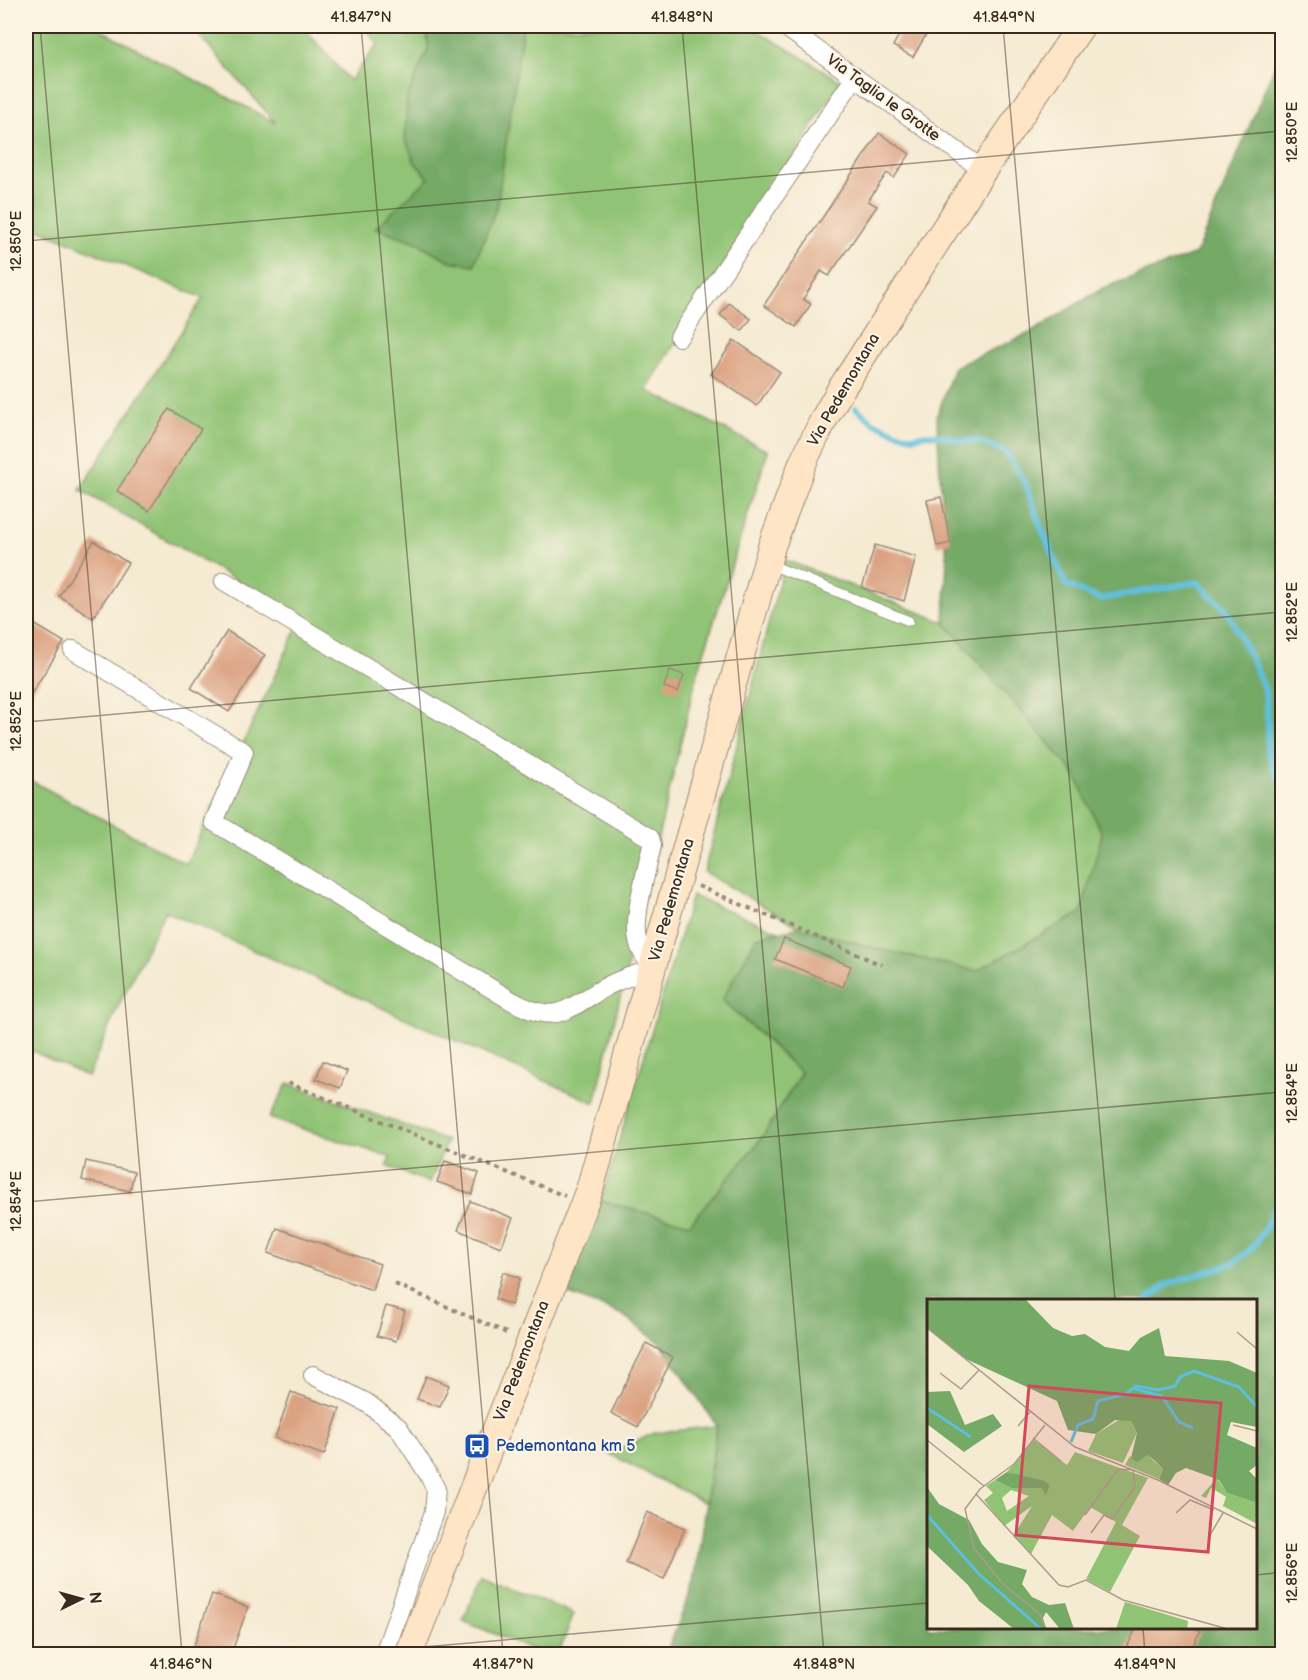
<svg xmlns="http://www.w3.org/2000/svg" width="1308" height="1680" font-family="'Balsamiq Sans',sans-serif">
  <rect width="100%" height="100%" fill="#fcf5e5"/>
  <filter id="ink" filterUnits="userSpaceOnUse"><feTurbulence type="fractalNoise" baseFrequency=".0167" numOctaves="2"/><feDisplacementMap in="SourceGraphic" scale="12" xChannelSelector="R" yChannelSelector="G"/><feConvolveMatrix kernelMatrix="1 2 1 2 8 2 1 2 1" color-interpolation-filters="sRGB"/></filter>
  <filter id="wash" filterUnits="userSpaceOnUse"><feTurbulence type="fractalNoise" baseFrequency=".008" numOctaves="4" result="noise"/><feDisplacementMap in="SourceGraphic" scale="24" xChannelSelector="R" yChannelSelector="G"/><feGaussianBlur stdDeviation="1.35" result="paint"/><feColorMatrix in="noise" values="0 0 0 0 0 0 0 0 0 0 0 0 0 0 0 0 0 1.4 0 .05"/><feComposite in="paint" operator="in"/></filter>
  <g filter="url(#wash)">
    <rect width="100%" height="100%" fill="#f5ead2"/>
    <g fill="#90c374" stroke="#667649" stroke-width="1.5">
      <polygon points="26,26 94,26 276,123 191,26 302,26 350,81 378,44 364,26 427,26 428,49 407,97 415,163 429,178 376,228 414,241 450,261 474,265 497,206 522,32 522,26 750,26 841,81 646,390 768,451 696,678 595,1103 165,911 114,1015 88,1077 26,1048 26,778 186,864 302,618 80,490 203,298 26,224"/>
      <polygon points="785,560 944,622 1075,774 1102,834 1081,913 977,971 874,948 799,927 704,872"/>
      <polygon points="692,896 779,931 757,937 722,1000 801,1073 762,1138 690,1224 601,1201"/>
      <polygon points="288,1083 447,1141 430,1183 387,1166 390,1157 269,1118"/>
      <polygon points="717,1426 705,1503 608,1453 655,1433"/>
      <polygon points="482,1575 574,1614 558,1654 544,1654 463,1621"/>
    </g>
    <g fill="#74a966" stroke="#586a42" stroke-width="1.5" fill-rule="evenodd">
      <polygon points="427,26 522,26 522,32 497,206 474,265 450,261 414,241 375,228 429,178 415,163 405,138 407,97 428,49"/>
      <path d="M1282,48V1654H666L694,1583L717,1426L662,1345L621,1314L551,1287L585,1204L601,1201L690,1224L762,1138L801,1073L766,1039L722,1000L757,937L799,927L874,948L976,971L1081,913L1102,834L1075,774L944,622L947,559L940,476L937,416L954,367L1032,332L1103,288L1196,254ZM928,1300H1256V1628H928Z"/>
    </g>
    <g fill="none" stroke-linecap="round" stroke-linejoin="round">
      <g stroke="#5ebfdc" stroke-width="6">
        <polyline points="856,408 873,422 890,430 908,436 914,437 926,434 944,436 962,441 977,441 1005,451 1025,483 1040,525 1066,585 1100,599 1197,582 1227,611 1253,662 1265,690 1268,724 1267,747 1274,768 1282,782"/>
        <polyline points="1147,1300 1168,1284 1234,1263 1255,1245 1269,1221 1280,1199 1282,1197"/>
      </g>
    </g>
    <g id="blocks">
      <g fill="#dba282">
        <polygon points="904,26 931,26 913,57 893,46"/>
        <polygon points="879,133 910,154 894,178 887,173 868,201 877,206 829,276 821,271 803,299 811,304 796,327 764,305"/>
        <polygon points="729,303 751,319 742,331 720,315"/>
        <polygon points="734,340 780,372 757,406 711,374"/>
        <polygon points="169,409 201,429 149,511 117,491"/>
        <polygon points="941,497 951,543 937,546 927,500"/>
        <polygon points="94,541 128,563 93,618 59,596"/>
        <polygon points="875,545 916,557 904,601 862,588"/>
        <polygon points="34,624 64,642 26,702 26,638"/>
        <polygon points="227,631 265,655 229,712 191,688"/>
        <polygon points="670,670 684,675 678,692 664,687"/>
        <polygon points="784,939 851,966 843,987 775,959"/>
        <polygon points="323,1061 347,1071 340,1088 316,1079"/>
        <polygon points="86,1161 134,1172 130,1191 82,1180"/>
        <polygon points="445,1161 479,1173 472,1194 437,1182"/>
        <polygon points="470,1201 513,1218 501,1247 458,1230"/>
        <polygon points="277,1228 380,1264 372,1290 268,1253"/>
        <polygon points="503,1272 520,1278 511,1305 495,1299"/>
        <polygon points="386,1306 405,1311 396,1341 377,1336"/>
        <polygon points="646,1343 673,1357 638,1427 611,1413"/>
        <polygon points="426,1376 449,1385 440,1407 417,1399"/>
        <polygon points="291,1392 340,1409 324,1455 275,1438"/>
        <polygon points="647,1512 685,1528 664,1579 626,1563"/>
        <polygon points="212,1594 248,1607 231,1654 191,1654"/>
        <polygon points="1136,1628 1191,1628 1200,1631 1189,1654 1124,1654"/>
      </g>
    </g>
  </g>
  <g filter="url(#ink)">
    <use href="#blocks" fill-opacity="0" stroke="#988a78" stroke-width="1.5"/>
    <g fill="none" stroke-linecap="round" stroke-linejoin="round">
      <g stroke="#988a78" stroke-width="11">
        <polyline id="lane" points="769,564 909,621"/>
      </g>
      <g stroke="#988a78" stroke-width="20">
        <g id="street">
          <polyline points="784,26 983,170"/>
          <polyline points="679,337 855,77"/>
          <path d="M73,650L244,752L214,822L512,1001C553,1023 561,1014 597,992C614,981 633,975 653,969C648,961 641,953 639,944C631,920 647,871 652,845L650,838L224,581"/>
          <polyline points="313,1375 367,1403 398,1427 427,1472 436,1489 434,1512 384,1654"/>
        </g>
      </g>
      <g stroke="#988a78" stroke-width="29">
        <polyline id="secondary" points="409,1654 590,1188 772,545 803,462 824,419 841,389 983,170 1081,26"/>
      </g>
      <g stroke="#988a78" stroke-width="4" stroke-dasharray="4.5 4.5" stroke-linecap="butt">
        <polyline points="698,886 882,965"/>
        <polyline points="288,1083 565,1196"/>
        <polyline points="395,1284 509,1334"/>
      </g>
      <use href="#lane" stroke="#fff" stroke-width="9"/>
      <use href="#street" stroke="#fff" stroke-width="18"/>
      <use href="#secondary" stroke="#fee5c5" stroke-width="27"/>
    </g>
  </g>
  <path fill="none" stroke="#3b2a1e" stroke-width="1.5" stroke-opacity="0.45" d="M40,26L182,1654M361,26L503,1654M682,26L824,1654M1003,26L1115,1300M26,241L1282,131M26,722L1282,612M26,1202L1282,1092M1256,1575L1282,1572M1143,1628L1145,1654M342,1654L928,1603"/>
  <defs>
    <g id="bus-square" transform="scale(1.35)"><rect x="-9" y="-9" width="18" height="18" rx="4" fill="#1a4fb4" stroke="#fcf5e5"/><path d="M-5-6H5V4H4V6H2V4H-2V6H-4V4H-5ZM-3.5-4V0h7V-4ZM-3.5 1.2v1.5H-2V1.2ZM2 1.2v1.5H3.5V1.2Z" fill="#fff"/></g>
  </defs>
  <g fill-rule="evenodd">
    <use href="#bus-square" x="477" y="1446"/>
  </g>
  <g text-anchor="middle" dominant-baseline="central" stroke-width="4.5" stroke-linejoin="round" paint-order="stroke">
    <g font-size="16" fill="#3b2a1e" stroke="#fcf5e5">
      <text transform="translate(883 98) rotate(36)">Via Taglia le Grotte</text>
      <text transform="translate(844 390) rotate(-60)">Via Pedemontana</text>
      <text transform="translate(672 900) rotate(-74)">Via Pedemontana</text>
      <text transform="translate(522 1361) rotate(-69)">Via Pedemontana</text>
    </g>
    <g font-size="16" fill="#164399" stroke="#fcf5e5" text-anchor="start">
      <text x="496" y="1446">Pedemontana km 5</text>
    </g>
  </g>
  <g transform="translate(927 1299)">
    <rect width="330" height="330" fill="#f5ead2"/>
    <path d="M195,119L204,122L210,134L196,164L161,152L169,135ZM107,141L140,166L148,153L221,179L195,226L213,237L183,293L159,280L189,223L163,208L146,232L125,216L104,255L86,237L105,207L77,227L57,201L66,194L59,187L68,181L84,189H114L119,195L123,187L80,173ZM84,191L102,197L80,212L75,199ZM219,155L236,170L232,180L198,166L203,157L210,164ZM290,179L300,194L330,204V225L296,207L299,198L293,194L284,189L279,199L274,197ZM198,303L261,322L260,330H189Z" fill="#90c374" fill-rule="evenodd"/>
    <path d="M0,0H98L126,29L145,37L158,35L178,48L202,52L213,39L232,29L238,57L302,62L330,74V128L304,123L300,136L330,149V166L322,172L330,180V204L300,194L292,181L259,169L249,174L241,186L232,180L236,170L227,161L220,156L210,164L204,159L210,134L204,122L188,121L169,135L141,131L130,102L39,60L0,29ZM23,92L38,126L66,115L75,127L37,153L0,125V93ZM80,173L118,182L123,187L119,196L114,189H84L68,181ZM0,188L12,205L42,221L55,245L71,263L100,271L95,285L105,298L122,306L138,304L147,330H133L119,313L116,319L119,330H87L52,302L41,286L0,247Z" fill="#74a966"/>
    <path fill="none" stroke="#5ebfdc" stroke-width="3" d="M208,90L235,97L252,123L266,129M0,109L44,138M144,143L151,126L166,120L171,102L199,95L209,87L231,91L248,87L253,78L267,72L312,88L330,108M0,216L52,275L114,330"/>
    <path fill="none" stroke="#ab9d8a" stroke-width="1.5" d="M0,29L148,148L231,181L330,230M310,33L330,50M13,74L34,90L52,71M118,126L87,165L53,190L38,210L47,249L76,285L113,315L119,330M306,126L330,132M91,127L103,113M106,139L134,162M0,141L57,187M49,195L132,286L141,288L159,281L196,301L301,330M249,214L263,201L287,211M158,216L191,170L206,171L208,188L185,220L177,216L164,234M283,236L296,214"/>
    <path fill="#d1495b" fill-opacity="0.15" stroke="#d1495b" stroke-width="3" d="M102,87L294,104L281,253L89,236Z"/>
    <rect width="330" height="330" fill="none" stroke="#3b2a1e" stroke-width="3"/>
  </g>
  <rect width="1308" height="1680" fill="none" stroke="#fcf5e5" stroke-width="66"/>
  <g transform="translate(81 1599) rotate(85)" stroke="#fcf5e5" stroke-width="4.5" paint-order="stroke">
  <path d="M0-4.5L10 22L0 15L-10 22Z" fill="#3b2a1e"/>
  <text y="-9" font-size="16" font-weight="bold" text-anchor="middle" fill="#3b2a1e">N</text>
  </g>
  <rect x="33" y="33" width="1242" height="1614" fill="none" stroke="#3b2a1e" stroke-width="2"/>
  <g font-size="15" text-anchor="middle" fill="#3b2a1e">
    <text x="361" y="22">41.847°N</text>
    <text x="682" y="22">41.848°N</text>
    <text x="1004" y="22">41.849°N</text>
    <text transform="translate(1292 132) rotate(-90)" y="5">12.850°E</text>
    <text transform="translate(16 241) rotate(-90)" y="5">12.850°E</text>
    <text transform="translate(1292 612) rotate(-90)" y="5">12.852°E</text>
    <text transform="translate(16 721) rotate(-90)" y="5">12.852°E</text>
    <text transform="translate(1292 1093) rotate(-90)" y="5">12.854°E</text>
    <text transform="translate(16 1201) rotate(-90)" y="5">12.854°E</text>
    <text transform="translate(1292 1573) rotate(-90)" y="5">12.856°E</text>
    <text x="181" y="1669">41.846°N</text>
    <text x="503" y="1669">41.847°N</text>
    <text x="824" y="1669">41.848°N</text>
    <text x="1145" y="1669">41.849°N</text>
  </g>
</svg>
